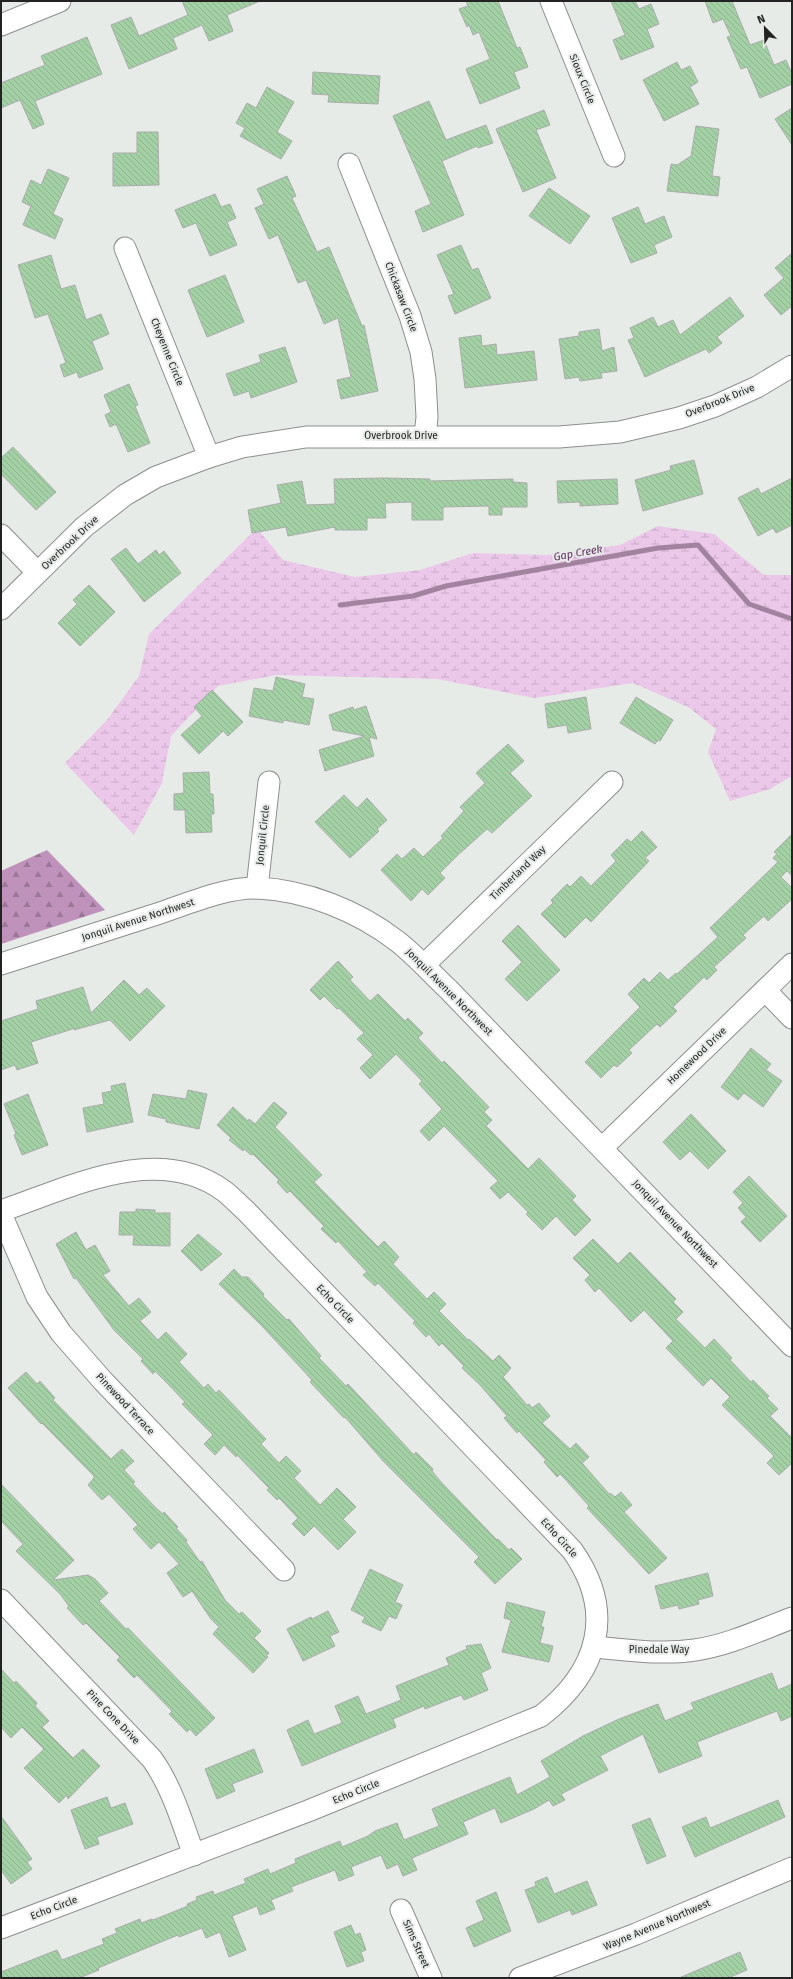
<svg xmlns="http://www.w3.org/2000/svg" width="793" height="1979" font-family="'Fira Sans',sans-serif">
  <defs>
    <pattern id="forest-firs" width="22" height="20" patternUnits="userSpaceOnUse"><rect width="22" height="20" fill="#bf92bc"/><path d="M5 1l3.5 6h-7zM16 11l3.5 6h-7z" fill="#9b7798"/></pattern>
    <pattern id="wetland-marsh" width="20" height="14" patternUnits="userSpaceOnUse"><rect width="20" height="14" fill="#ebc7e9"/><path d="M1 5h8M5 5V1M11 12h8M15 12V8" fill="none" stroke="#c9abc8"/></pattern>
    <pattern id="building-back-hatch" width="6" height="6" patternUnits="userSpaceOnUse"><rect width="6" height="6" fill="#a3d1a5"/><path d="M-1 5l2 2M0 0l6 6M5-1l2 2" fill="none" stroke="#8cb38e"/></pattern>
  </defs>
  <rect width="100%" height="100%" fill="#e7ebe7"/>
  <polygon fill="url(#forest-firs)" points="47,850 105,910 1,944 1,871"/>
  <polygon fill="url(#wetland-marsh)" points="658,526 714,534 764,575 792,575 792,776 770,789 730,801 708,752 716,729 688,707 633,683 534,698 437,679 276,675 218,686 171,736 162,783 134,835 65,763 107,720 139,676 149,634 257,528 283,560 355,577 420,570 473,553 548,555 620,545"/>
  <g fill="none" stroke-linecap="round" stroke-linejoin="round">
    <polyline stroke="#a1829f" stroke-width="5" points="340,605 413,596 446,586 658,548 698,545 749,604 792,619"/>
  </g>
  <g fill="url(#building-back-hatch)" stroke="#a9acaa">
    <polygon points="182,1 260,1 227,15 233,31 209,41 202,25 173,38 177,49 129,69 111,25 131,17 139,36 188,15"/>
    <polygon points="466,1 498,1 517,48 520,47 528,67 514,72 520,88 480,104 466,69 490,59 479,32 473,35 469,25 467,27 459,9 468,6"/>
    <polygon points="611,1 635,1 639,9 651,4 659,24 647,29 654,47 621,60 613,40 625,35"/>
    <polygon points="705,1 732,1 750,45 764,40 774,65 786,60 792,74 792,84 760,98 747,67 741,69 727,37 731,36 723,19 713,23"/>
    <polygon points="87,37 102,74 35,101 44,124 33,129 20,100 1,108 1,83 45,65 41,56"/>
    <polygon points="677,62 681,70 690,66 698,82 690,87 699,104 664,121 643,80"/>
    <polygon points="313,72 380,76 378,104 328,102 329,95 312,94"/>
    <polygon points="267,87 294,102 277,132 292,141 281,159 240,136 245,128 236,123 247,103 256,108"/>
    <polygon points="429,101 446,140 486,125 493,143 478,148 477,146 442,161 464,215 423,232 415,211 431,204 393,116"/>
    <polygon points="792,108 792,145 775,119"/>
    <polygon points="544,110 550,125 536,130 556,178 523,192 496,129"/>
    <polygon points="696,126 719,129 712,176 720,177 718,196 667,191 671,164 677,165 691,156"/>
    <polygon points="137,132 158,132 159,185 113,186 113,153 137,153"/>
    <polygon points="48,169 69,178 53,214 63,219 55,239 23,225 31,206 22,202 31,180 41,185"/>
    <polygon points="287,176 296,196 292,198 317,252 329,247 362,326 364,325 378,391 341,399 337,380 351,377 338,318 324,324 306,280 298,283 278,235 269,239 255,208 264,204 257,189"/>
    <polygon points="549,188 590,216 570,244 529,216"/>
    <polygon points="215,194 221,207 230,204 236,218 227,222 237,245 210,256 196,223 183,228 175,210"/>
    <polygon points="638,207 645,224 664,216 672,237 654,245 657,253 631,263 612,218"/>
    <polygon points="461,245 472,270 478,268 491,298 455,314 448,296 454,294 437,255"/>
    <polygon points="792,253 792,306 781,315 764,295 784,278 775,268"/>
    <polygon points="51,255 61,289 75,285 86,320 101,314 109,334 92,341 103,369 79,378 77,372 64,377 60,365 66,363 48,314 35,318 18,265"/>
    <polygon points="225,275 244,322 207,337 188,290"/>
    <polygon points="730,297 744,316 717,337 722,343 709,353 706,349 645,377 628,340 634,338 630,328 653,317 658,327 673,320 680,335"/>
    <polygon points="599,329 602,351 614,347 617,371 601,373 602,378 580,381 579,377 565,379 559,339 579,336 579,332"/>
    <polygon points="481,335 482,346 496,344 497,355 534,351 537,380 465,388 459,338"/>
    <polygon points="285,347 297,382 251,398 249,391 234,396 226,374 261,362 259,355"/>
    <polygon points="129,384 138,405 135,406 150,443 128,452 116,424 110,427 105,415 111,412 104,395"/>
    <polygon points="13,447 56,492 36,510 1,474 1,458"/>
    <polygon points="694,460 703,494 643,511 635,480 671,470 670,466"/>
    <polygon points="385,478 430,479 430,481 513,479 513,482 527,483 527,507 502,507 502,515 489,515 489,506 443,507 443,520 412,520 412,502 385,503 386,518 367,518 367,530 335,530 335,527 288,536 286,527 252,533 248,510 281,503 277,485 302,481 306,505 335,504 334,479"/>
    <polygon points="792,478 792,525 776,533 773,528 758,536 738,498 758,488 761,494"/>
    <polygon points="617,479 618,504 580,506 580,502 558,503 557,481"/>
    <polygon points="126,548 138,564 156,550 159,555 164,551 181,573 144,602 111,559"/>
    <polygon points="89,585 115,612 80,646 58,623 77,604 73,600"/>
    <polygon points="276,677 305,684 302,697 314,699 309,725 283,720 283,723 249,716 254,688 273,691"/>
    <polygon points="212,690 243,722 228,736 223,731 199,754 181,735 202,716 194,707"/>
    <polygon points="586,697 591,729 568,733 567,725 548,728 545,704"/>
    <polygon points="636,697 673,720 660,741 658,740 655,744 620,723"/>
    <polygon points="366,706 377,739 369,737 374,756 325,771 319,750 365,736 333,730 329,715 353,707 354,710"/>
    <polygon points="508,744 524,761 510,773 532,796 492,833 487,829 458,855 440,873 445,878 428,895 422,889 411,901 381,870 397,854 402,859 414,848 423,857 443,838 441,836 464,811 460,807 485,783 476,773"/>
    <polygon points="209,772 210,794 213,794 214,814 211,814 212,832 186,833 185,810 174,810 174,794 184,793 183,773"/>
    <polygon points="344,795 357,808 367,798 387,820 377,829 379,831 350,858 315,822"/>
    <polygon points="642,831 657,847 645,858 649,861 591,922 586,917 565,938 541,914 553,903 551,900 567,884 570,887 581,876 591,886 616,861 611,855 627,839 631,842"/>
    <polygon points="792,834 792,876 787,871 781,877 792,888 792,899 768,921 764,916 743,935 746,938 714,967 717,970 707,980 704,977 673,1007 677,1011 660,1027 657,1024 629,1050 632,1053 617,1067 614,1065 601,1078 585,1062 640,1007 628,994 644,978 649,983 660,972 668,980 676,973 677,974 718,937 710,928 778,862 773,858 777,854 774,852"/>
    <polygon points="518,925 560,970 527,1001 505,979 522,962 502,941"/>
    <polygon points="338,961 353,977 350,980 370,1001 378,994 405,1021 408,1018 423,1033 418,1038 442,1063 444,1061 489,1107 484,1112 492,1120 486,1126 528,1169 539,1158 576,1196 572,1200 591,1220 575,1236 556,1216 542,1230 526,1214 528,1212 508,1192 500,1199 490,1188 498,1181 444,1126 429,1141 420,1131 442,1109 419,1084 422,1081 396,1054 370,1079 360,1068 373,1055 357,1039 364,1033 339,1008 337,1009 324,996 320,1000 310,990"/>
    <polygon points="124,980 139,995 147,988 165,1006 130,1041 110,1020 74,1030 76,1028 31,1042 38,1063 17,1070 15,1065 1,1070 1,1021 38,1009 36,1001 83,987 91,1013"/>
    <polygon points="751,1048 771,1064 766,1070 782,1081 763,1107 744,1093 738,1100 721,1087"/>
    <polygon points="125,1083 133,1122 87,1132 83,1108 104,1104 102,1093 112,1091 111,1086"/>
    <polygon points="188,1090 207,1094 199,1129 166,1122 166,1119 148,1115 153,1094 186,1099"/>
    <polygon points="28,1094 48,1145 22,1155 14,1135 16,1134 4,1104"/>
    <polygon points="274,1102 287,1113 275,1127 322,1175 314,1182 378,1247 384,1241 399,1257 393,1264 427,1299 434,1292 446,1304 439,1311 468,1340 469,1339 493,1361 499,1355 511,1368 503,1377 527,1405 529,1404 532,1408 539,1403 550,1416 542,1423 570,1449 576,1443 589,1457 582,1463 609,1494 610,1493 615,1497 621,1492 632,1505 624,1512 667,1558 649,1574 587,1508 589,1506 565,1479 560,1474 557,1477 544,1462 546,1460 519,1431 517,1433 504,1418 507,1416 480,1385 462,1368 464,1366 442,1343 439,1346 429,1334 426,1337 413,1323 415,1321 378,1283 375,1286 363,1275 367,1272 338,1241 336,1243 321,1229 324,1226 290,1191 287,1193 277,1182 279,1180 253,1154 251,1155 244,1149 243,1151 229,1140 231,1138 217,1125 233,1107 248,1121 249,1119 255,1124"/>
    <polygon points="691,1114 726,1151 708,1169 690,1151 680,1160 663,1142"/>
    <polygon points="749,1176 787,1216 760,1242 741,1222 746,1217 738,1208 743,1203 733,1192"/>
    <polygon points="136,1209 155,1210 155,1213 170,1213 170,1246 133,1245 134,1235 119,1235 120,1212 136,1212"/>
    <polygon points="76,1232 86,1250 95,1245 110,1271 103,1275 129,1306 139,1298 151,1312 140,1321 158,1340 166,1332 187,1354 179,1362 204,1388 208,1384 216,1393 219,1390 266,1439 261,1444 279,1463 286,1456 301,1471 294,1478 320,1505 337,1488 356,1507 343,1519 356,1532 338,1550 314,1526 304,1536 292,1524 298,1518 279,1498 277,1500 267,1490 269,1488 237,1455 236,1457 224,1445 215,1455 204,1444 213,1435 182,1404 185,1402 167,1383 155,1371 153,1374 141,1361 143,1359 114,1330 76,1278 74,1279 56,1244"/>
    <polygon points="198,1234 222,1254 201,1271 181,1251"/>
    <polygon points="593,1239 618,1264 630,1252 676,1299 673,1302 683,1312 676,1319 705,1348 714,1339 732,1358 730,1360 751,1382 753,1380 769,1396 767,1398 778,1409 770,1416 792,1438 792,1463 779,1475 767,1463 774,1456 722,1405 730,1397 711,1378 703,1386 666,1348 673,1341 644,1310 631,1322 599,1288 595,1292 585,1280 590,1275 573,1258"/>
    <polygon points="234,1269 242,1277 248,1277 264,1294 263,1296 287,1320 289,1319 321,1356 319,1358 346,1386 348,1384 414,1455 416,1452 433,1469 432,1471 441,1482 497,1540 498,1539 509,1550 511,1548 522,1559 495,1584 474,1562 479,1557 384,1462 345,1417 344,1418 310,1382 312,1380 262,1326 219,1284"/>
    <polygon points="26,1372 37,1384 40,1381 55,1398 53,1400 111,1459 122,1449 134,1461 124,1470 135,1482 133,1484 156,1508 163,1514 164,1512 178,1527 176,1528 187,1540 186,1542 200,1562 202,1561 225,1600 239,1614 242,1612 261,1631 254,1638 269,1653 266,1656 268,1657 253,1673 213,1634 219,1627 211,1619 192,1591 183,1597 167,1573 179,1564 159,1542 151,1549 133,1529 138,1525 109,1494 102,1500 88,1485 94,1478 94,1476 42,1423 41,1424 8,1388"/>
    <polygon points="1,1484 74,1560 53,1580 88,1575 95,1579 108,1593 99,1601 126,1629 128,1628 215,1718 196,1736 190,1729 187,1732 169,1714 172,1711 137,1675 134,1678 117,1660 120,1657 86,1623 83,1625 67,1608 69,1606 60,1594 16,1551 23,1544 1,1521"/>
    <polygon points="370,1569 403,1585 395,1602 402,1605 396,1619 389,1616 381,1631 362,1622 365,1617 351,1610"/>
    <polygon points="708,1573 713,1596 698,1600 699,1604 679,1609 678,1605 661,1609 655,1586"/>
    <polygon points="507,1602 545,1612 541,1627 544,1627 540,1643 553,1646 549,1662 502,1652 511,1620 504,1618"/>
    <polygon points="328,1611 339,1632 330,1636 335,1646 303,1661 287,1629 311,1617 312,1619"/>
    <polygon points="481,1644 491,1668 481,1673 488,1690 464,1700 461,1695 425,1709 424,1706 393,1719 396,1727 302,1766 287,1730 308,1720 314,1734 342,1723 335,1706 358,1696 366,1714 401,1700 396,1686 449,1665 446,1658 467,1649 466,1646"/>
    <polygon points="1,1669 14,1683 16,1681 37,1703 35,1706 49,1721 42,1727 73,1758 83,1749 100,1766 68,1799 67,1795 59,1803 24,1768 44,1749 22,1727 11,1738 1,1727"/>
    <polygon points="772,1673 778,1690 792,1684 792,1716 781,1721 777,1711 697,1742 702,1756 659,1773 643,1734 600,1756 608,1770 561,1794 565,1800 553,1806 549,1800 534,1809 501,1823 495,1808 463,1822 468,1834 412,1858 417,1870 403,1876 398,1864 387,1869 381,1855 351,1867 354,1875 339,1881 335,1870 291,1887 293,1891 271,1900 275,1909 260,1915 257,1906 232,1916 246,1950 229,1957 220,1932 206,1938 202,1928 179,1937 178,1935 98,1968 99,1970 79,1978 1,1978 1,1972 57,1950 62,1960 104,1944 102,1939 117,1933 115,1929 140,1919 141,1923 152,1919 153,1920 188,1906 187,1904 197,1900 196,1897 213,1891 214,1895 246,1883 244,1879 268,1869 270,1874 296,1863 295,1859 340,1841 342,1847 368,1836 375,1831 397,1823 404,1840 439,1826 432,1809 510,1777 517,1795 550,1777 541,1761 583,1736 619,1719 658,1704 665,1721 694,1709 691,1703"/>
    <polygon points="254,1749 263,1772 232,1784 235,1791 217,1799 205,1769"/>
    <polygon points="107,1797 111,1808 125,1803 133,1824 97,1837 99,1844 85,1849 71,1810"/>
    <polygon points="778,1800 785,1817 695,1857 682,1827 706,1817 710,1828"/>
    <polygon points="1,1816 32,1859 27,1862 32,1869 11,1884 1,1870"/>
    <polygon points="650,1818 666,1856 647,1864 632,1825"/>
    <polygon points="547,1877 554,1894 587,1881 597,1905 572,1915 570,1910 538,1923 525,1890 536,1886 535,1882"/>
    <polygon points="496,1892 511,1931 474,1947 466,1928 484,1920 476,1901"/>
    <polygon points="351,1925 355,1935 360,1933 366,1950 361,1952 364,1961 347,1967 334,1932"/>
    <polygon points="740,1952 747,1970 728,1978 679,1978"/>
  </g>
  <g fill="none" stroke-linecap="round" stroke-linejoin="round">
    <g stroke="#8c8f8c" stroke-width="23">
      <g id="minor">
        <polyline points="551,1 614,156"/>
        <polyline points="1,25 60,1"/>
        <polyline points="349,164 410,316 421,352 425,379 427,417 425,436"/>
        <polyline points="125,248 209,457"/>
        <polyline points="1,535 37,572"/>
        <polyline points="1,609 84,527 125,495 156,477 209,457 242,447 306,437 559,437 620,432 679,418 715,406 757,387 792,366"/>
        <polyline points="257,888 269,782"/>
        <path d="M1,964C53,947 105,931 157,914C187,904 226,887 257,888C306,890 358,911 397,941C415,955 431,973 448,989L792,1346"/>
        <polyline points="424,965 612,782"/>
        <polyline points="765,990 792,1018"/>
        <polyline points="602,1148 792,964"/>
        <path d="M1,1211C69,1188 157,1142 224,1191C232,1197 239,1205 246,1211L572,1550C616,1612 599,1671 541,1716L308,1811L1,1928"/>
        <polyline points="1,1214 37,1297 61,1333 103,1381 284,1570"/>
        <path d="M1,1600L152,1759C172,1787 182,1822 194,1855"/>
        <path d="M594,1647C627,1650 661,1655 695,1650C729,1645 760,1630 792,1618"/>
        <polyline points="401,1910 431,1978"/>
        <polyline points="520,1978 636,1934 792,1868"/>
      </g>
    </g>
    <use href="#minor" stroke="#fff" stroke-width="21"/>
  </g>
  <g text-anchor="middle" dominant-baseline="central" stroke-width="4" stroke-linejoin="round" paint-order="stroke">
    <g font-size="10" fill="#222322" stroke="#e7ebe7">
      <text transform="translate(582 79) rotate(68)">Sioux Circle</text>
      <text transform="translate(401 297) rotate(69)">Chickasaw Circle</text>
      <text transform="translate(167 352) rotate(68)">Cheyenne Circle</text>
      <text transform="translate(720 401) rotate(-22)">Overbrook Drive</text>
      <text x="401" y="436">Overbrook Drive</text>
      <text transform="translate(70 543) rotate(-43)">Overbrook Drive</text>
      <text transform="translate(263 835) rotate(-84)">Jonquil Circle</text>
      <text transform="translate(518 873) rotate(-44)">Timberland Way</text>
      <text transform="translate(138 920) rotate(-18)">Jonquil Avenue Northwest</text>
      <text transform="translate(449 992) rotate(45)">Jonquil Avenue Northwest</text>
      <text transform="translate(697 1056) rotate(-44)">Homewood Drive</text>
      <text transform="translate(675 1224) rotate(46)">Jonquil Avenue Northwest</text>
      <text transform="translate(335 1304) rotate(46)">Echo Circle</text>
      <text transform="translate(125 1404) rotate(47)">Pinewood Terrace</text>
      <text transform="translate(559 1538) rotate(48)">Echo Circle</text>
      <text x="659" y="1650">Pinedale Way</text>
      <text transform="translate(113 1717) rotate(46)">Pine Cone Drive</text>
      <text transform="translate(356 1792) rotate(-22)">Echo Circle</text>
      <text transform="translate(54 1908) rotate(-21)">Echo Circle</text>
      <text transform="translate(657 1925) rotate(-23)">Wayne Avenue Northwest</text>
      <text transform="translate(416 1944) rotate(66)">Sims Street</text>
    </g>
    <g font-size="11" font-style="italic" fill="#612b61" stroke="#e7ebe7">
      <text transform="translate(578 553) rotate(-10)">Gap Creek</text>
    </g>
  </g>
  <rect width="793" height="1979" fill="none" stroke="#222322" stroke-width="4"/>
  <g transform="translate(765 28) rotate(337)" stroke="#e7ebe7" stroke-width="3" paint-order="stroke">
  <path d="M0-3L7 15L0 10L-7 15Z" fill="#222322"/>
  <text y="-6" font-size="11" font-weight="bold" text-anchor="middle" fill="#222322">N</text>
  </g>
</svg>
